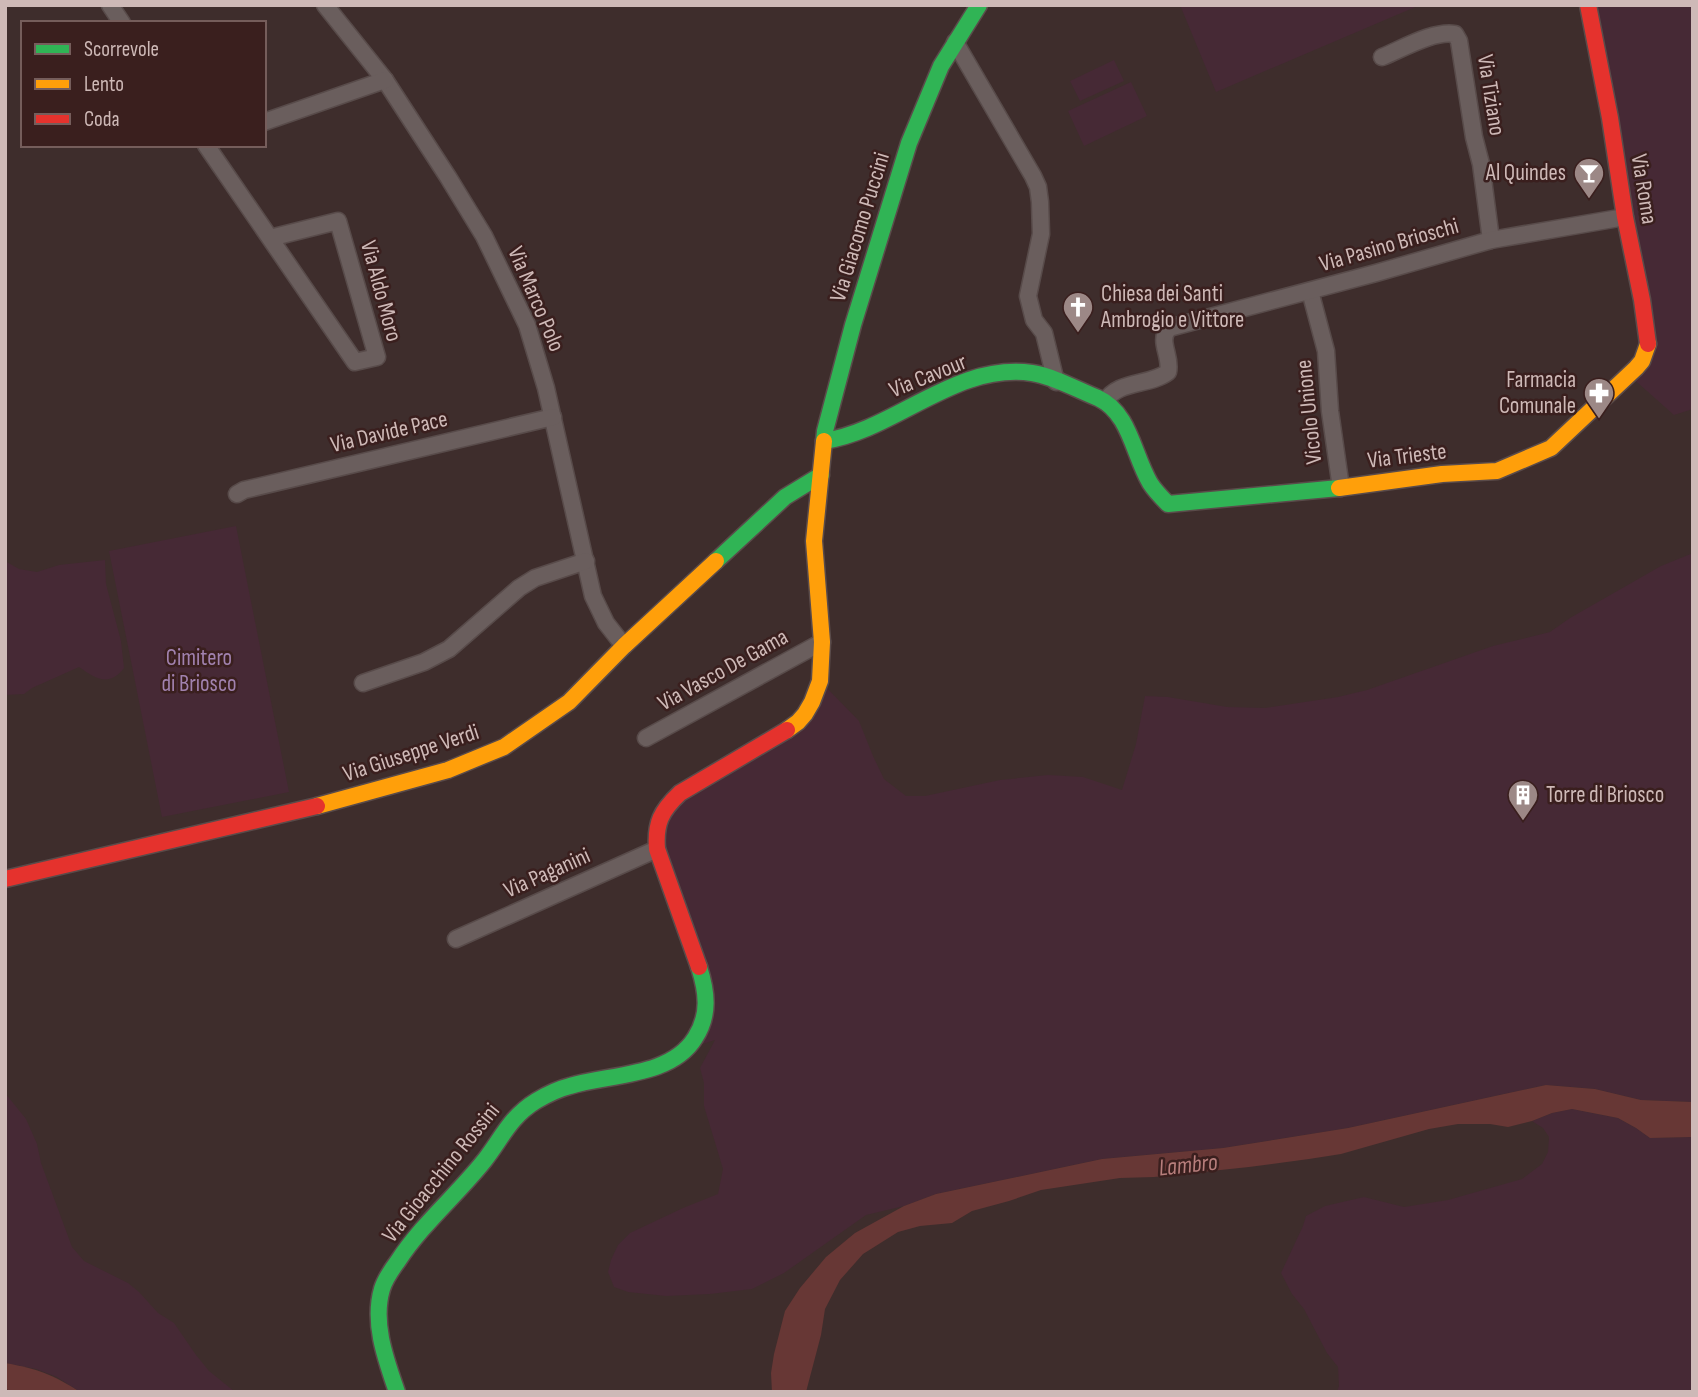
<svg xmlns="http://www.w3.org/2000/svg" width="1698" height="1397" font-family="'Sofia Sans Condensed',sans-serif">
  <rect width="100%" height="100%" fill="#3e2d2c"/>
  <g fill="#462935">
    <polygon points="1180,5 1420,5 1216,92"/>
    <polygon points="1588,5 1693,5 1693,409 1674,415 1629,375 1642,361"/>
    <polygon points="1114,60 1124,81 1080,101 1070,81"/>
    <polygon points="1131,82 1147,116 1084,146 1068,111"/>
    <polygon points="236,526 289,792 162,817 109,551"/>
    <polygon points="1693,553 1693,1102 1641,1100 1595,1089 1546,1085 1348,1128 1223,1148 1102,1159 936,1194 904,1206 866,1215 784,1273 752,1289 710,1294 666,1296 628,1292 614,1287 608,1272 611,1260 618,1245 630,1233 683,1208 718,1194 723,1169 704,1106 704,1083 700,1068 715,1040 687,1049 704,1018 659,818 779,736 820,681 859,721 873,756 884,779 906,796 925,796 1000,780 1048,775 1083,777 1122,790 1136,744 1145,696 1168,697 1227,707 1265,708 1338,697 1367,690 1493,646 1550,632 1570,618 1661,566"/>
    <path d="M105,560L106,584L121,641L124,668C109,688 95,678 79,667L32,688L24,694L5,695V561L19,569L37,572L59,565Z"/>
    <polygon points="5,1093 26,1119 37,1144 41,1163 72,1247 84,1261 128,1283 139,1292 158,1313 174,1323 196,1355 209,1371 235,1392 169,1392 164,1390 161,1392 80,1392 57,1377 36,1369 5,1363"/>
    <polygon points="1572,1109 1618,1118 1636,1128 1650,1138 1693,1137 1693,1392 1337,1392 1339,1386 1338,1367 1327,1353 1304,1309 1292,1294 1281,1273 1303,1226 1306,1216 1325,1206 1364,1197 1404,1207 1448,1200 1522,1179 1542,1164 1548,1152 1549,1137 1543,1128 1532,1121 1552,1113"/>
  </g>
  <g fill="#673735">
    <polygon points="1546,1085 1595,1089 1641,1100 1693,1102 1693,1137 1650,1138 1636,1128 1618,1118 1572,1109 1552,1113 1532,1121 1508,1127 1490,1124 1458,1124 1429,1129 1341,1154 1309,1159 1249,1167 1154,1177 1120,1178 1041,1190 1009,1201 972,1211 952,1223 920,1226 898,1232 863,1254 840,1280 825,1309 821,1335 806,1392 772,1392 771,1373 774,1354 785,1311 800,1288 826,1257 855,1233 904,1206 936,1194 1102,1159 1223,1148 1348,1128"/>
    <path d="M5,1363C38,1369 52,1374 80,1392H11L5,1388Z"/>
  </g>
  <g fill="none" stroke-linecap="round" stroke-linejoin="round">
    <g stroke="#584b4a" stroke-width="19">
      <g id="street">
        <polyline points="110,5 122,23"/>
        <polyline points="325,5 385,80 448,177 484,236 527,325 546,388 593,596 606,623 624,646"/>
        <polyline points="955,42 1033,176 1038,187 1040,202 1041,234 1028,296 1034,320 1044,333 1056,382"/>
        <path d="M1382,57C1402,49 1434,30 1455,34L1459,41L1474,137L1481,164L1491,240"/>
        <polyline points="264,122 385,80"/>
        <polyline points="206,145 355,362 377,357 338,221 270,238"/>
        <polyline points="1310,291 1326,351 1330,411 1341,488"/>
        <path d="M1105,402C1117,380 1150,386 1168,372C1172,356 1157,341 1169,328L1376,273L1491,240L1625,217"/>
        <polyline points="237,494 244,490 553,417"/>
        <polyline points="363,683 424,662 449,649 519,588 535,578 586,561"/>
        <polyline points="646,738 822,642"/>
        <polyline points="456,939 657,849"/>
      </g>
    </g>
    <g stroke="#5a4b4a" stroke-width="19">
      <g id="fast">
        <path d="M824,441C896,430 955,362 1032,373C1053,376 1078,390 1098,398C1130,413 1133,454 1150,483C1155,491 1161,497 1168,504L1339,488"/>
        <polyline points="824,441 825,431 853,325 909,143 941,66 979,5"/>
        <polyline points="716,561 785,497 821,475"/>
        <path d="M397,1392C386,1360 372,1323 382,1289C385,1279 392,1269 398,1261C422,1224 457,1195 484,1161C502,1138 510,1117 536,1101C546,1095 558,1089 570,1086C609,1074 671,1077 695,1038C710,1015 707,992 699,967"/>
      </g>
    </g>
    <g stroke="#5a4b4a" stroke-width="19">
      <g id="slow">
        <polyline points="1339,488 1442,474 1497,471 1551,448 1636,368 1642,361 1648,344"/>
        <polyline points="787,730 798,722 805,714 812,702 820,681 822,642 814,541 824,441"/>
        <polyline points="317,806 448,770 504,747 569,702 624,646 716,561"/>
      </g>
    </g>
    <g stroke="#5a4b4a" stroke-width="19">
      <g id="jam">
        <polyline points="1588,5 1610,118 1625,217 1642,300 1648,344"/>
        <polyline points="5,879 317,806"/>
        <path d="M699,967L657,849C655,823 661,811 680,793L787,730"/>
      </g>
    </g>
    <use href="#street" stroke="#6a5e5d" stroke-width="16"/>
    <use href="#fast" stroke="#30b455" stroke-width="16"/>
    <use href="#slow" stroke="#ff9f0a" stroke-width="16"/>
    <use href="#jam" stroke="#e5322d" stroke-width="16"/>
  </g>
  <defs>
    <g id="bar-pin" transform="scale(1.575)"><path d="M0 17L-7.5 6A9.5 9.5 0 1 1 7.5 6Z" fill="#9c8886" stroke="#3a1f1e"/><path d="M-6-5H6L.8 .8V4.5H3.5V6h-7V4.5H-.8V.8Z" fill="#fff"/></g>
    <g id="church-pin" transform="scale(1.575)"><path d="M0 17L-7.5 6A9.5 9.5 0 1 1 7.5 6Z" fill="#9c8886" stroke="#3a1f1e"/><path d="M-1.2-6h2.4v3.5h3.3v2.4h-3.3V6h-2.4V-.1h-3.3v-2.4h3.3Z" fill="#fff"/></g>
    <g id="pharmacy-pin" transform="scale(1.575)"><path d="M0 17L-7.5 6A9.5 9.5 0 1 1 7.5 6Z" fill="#9c8886" stroke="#3a1f1e"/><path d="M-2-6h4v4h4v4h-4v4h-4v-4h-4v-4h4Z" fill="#fff"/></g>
    <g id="building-pin" transform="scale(1.575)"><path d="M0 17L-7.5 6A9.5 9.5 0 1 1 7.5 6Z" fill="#9c8886" stroke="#3a1f1e"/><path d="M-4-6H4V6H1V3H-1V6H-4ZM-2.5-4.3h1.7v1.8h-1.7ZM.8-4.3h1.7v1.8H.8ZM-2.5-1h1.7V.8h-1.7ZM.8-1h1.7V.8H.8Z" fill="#fff"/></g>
  </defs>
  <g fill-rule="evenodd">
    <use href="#bar-pin" x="1589" y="173"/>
    <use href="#church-pin" x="1078" y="307"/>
    <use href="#pharmacy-pin" x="1599" y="393"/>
    <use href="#building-pin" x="1523" y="795"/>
  </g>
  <g text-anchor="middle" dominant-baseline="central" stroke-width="5" stroke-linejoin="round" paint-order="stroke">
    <g font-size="23" fill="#ceb9b7" stroke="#3a1f1e">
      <text transform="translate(1491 95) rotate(81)">Via Tiziano</text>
      <text transform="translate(1644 189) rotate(81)">Via Roma</text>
      <text transform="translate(860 227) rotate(-73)">Via Giacomo Puccini</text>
      <text transform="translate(1389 245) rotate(-16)">Via Pasino Brioschi</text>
      <text transform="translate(381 291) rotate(75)">Via Aldo Moro</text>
      <text transform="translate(536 299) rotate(67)">Via Marco Polo</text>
      <text transform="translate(928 376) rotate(-22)">Via Cavour</text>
      <text transform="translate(1309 412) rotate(-96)">Vicolo Unione</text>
      <text transform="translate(389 432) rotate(-13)">Via Davide Pace</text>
      <text transform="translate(1407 456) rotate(-7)">Via Trieste</text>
      <text transform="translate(723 670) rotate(-29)">Via Vasco De Gama</text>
      <text transform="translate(411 753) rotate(-18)">Via Giuseppe Verdi</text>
      <text transform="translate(547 873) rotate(-24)">Via Paganini</text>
      <text transform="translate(441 1173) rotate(-51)">Via Gioacchino Rossini</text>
    </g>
    <g font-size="23" fill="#ceb9b7" stroke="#3a1f1e" text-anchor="end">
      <text x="1566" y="173">Al Quindes</text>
      <text x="1101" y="294" text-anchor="start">Chiesa dei Santi<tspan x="1101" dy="26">Ambrogio e Vittore</tspan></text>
      <text x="1576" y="380">Farmacia<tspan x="1576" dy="26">Comunale</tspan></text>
      <text x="1546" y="795" text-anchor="start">Torre di Briosco</text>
    </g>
    <g font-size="23" fill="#a182af" stroke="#3a1f1e">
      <text x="199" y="658">Cimitero<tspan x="199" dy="26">di Briosco</tspan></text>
    </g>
    <g font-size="24" font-style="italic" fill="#b77e7c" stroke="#3a1f1e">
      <text transform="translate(1188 1165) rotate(-6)">Lambro</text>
    </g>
  </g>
  <rect width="1698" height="1397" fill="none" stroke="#ceb9b7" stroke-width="14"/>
  <rect x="21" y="21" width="245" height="126" fill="#3a1f1e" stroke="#755d5b" stroke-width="2"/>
  <rect x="35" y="44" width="35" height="10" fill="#30b455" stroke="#755d5b" stroke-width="2"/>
  <text x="84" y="56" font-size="21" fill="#ceb9b7">Scorrevole</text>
  <rect x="35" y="79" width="35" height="10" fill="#ff9f0a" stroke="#755d5b" stroke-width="2"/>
  <text x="84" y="91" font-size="21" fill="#ceb9b7">Lento</text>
  <rect x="35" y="114" width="35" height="10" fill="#e5322d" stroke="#755d5b" stroke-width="2"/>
  <text x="84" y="126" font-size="21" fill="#ceb9b7">Coda</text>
</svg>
